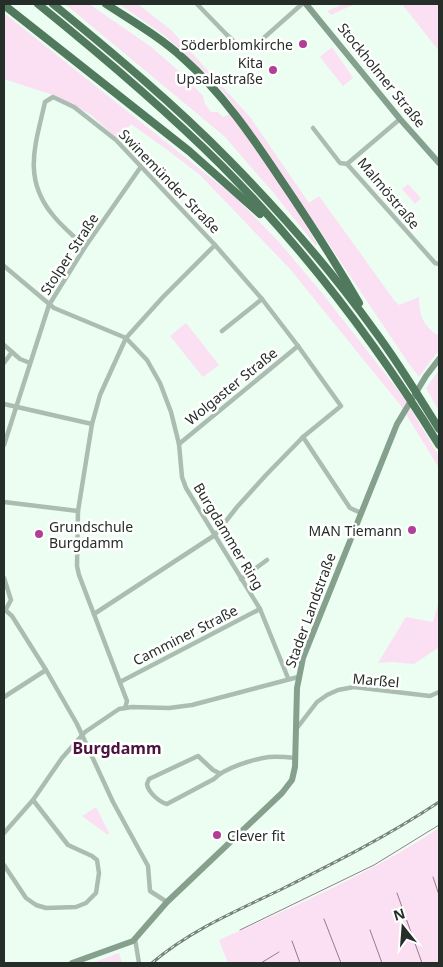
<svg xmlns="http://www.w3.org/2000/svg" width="443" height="967" font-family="'Noto Sans',sans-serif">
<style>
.green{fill:#fae0f2}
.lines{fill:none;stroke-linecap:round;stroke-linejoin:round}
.stream{stroke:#967b8d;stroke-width:1}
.street{stroke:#abbdb0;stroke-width:4.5}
.secondary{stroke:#85a08c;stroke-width:6}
.highway{stroke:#51795d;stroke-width:8}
.rail-casing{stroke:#76837a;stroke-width:3}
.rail{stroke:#fff;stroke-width:1;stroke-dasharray:4;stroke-linecap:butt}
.poi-dot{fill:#b23e97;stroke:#fff;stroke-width:2}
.labels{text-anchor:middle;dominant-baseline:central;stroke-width:5;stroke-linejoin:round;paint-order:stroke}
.poi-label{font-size:14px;fill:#252e28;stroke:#fff;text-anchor:end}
.street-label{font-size:14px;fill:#252e28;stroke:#fff}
.quarter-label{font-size:16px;font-weight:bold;fill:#4b133e;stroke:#fff}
</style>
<rect width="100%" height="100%" fill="#ecfef1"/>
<g class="green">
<path d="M65,4h24l61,42 29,25 24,25 2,8 6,8h7l5,5 7,-3 57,80 30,50 -1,2 -44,-55 -48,-55z"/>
<path d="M119,4h19l34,27 78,86 59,86 10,-7 75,104 5,5 20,-8c0,18 4,29 20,39v14l-20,27 -10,-13 -145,-217 -39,-53 -19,-21 -41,-37z"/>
<path d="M343,4h12l-24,11 -4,-4z"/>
<path d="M402,4h37v47z"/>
<path d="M4,13l231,184 44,45 43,51 82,105 35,58v12l-38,-62 -111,-137 -90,-94 -34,-26 -35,-25 -13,15 -27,-24 -35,-19 -52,-17z"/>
<path d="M332,47l21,31 -10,8 -23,-29z"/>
<path d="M408,184l13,14 -6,6 -13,-15z"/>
<path d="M186,323l33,42 -16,12 -33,-41z"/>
<path d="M439,370v41l-13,-23z"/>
<path d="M439,600v47l-25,17 -22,-2 -14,1 28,-46 27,5z"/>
<path d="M96,807l13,26 -1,2 -26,-19z"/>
<path d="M439,828v135h-211l-9,-23c76,-34 151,-66 220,-112z"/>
<path d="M119,953l3,10h-30z"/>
</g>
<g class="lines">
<g class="stream">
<path d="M433,877l6,18"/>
<path d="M397,893l25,70"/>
<path d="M324,919l17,44"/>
<path d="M240,930l134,-65 65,-40"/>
<path d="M370,930l12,33"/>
<path d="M292,941l8,22"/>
<path d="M261,963l18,-11"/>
</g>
<g class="street">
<path d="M197,4l30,31 15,14 8,1 52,-46"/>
<path d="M400,119l-53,45 88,99 4,1"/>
<path d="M313,128l27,35 7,1"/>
<path d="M85,247c-11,-11 -24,-21 -33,-33 -30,-37 -16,-71 -7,-112l8,-5 21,10 42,33 99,105 47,54 36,47 43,60 -38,31 -37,38 -29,32 -22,28 -121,79"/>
<path d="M4,266l50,42 72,30 21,22 13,23 11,29 8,32 3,33 4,11 74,121 28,69"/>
<path d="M222,331l40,-32"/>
<path d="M4,345l16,14 10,4"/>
<path d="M4,363l8,-11"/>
<path d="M4,404l88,20"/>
<path d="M303,437l47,71 11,5"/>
<path d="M179,444l119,-98"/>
<path d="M4,445l45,-140 36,-58 55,-79"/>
<path d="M4,502l74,9"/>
<path d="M4,578l7,22 -5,9"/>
<path d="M241,579l26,-19"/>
<path d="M4,609l8,7 34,54 31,54 36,78 35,64 2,25 17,11"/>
<path d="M120,682l140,-73"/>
<path d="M4,697l42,-27"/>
<path d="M125,708l2,-7 -48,-126 -2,-9 1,-55 14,-87 8,-29 26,-57 37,-41 52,-52"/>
<path d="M297,728l20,-26 10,-7 11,-5 16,-3 76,9 9,-4"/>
<path d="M219,773l-6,-3 -15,-14 -49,23 -2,5c1,8 12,18 20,20l47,-25c10,-11 40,-20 55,-22 8,-1 18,0 27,1"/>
<path d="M4,833l29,-33 29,-42 23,-26 34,-23 13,-2 37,1 23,-3 106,-28"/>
<path d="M4,865l22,33 10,7 10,3 30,-1 10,-4 10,-10 3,-20 -2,-13 -5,-4 -24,-11 -35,-45"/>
<path d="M135,939l4,24"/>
</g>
<g class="secondary">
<path d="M306,4l94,115 39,44"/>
<path d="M72,963l61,-22 34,-39 115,-109 10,-13 3,-13 2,-79 6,-30 94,-234 29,-48 13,-17"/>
</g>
<g class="highway">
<path d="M38,4c63,51 126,104 184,162 82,83 156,180 217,279"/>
<path d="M53,4c61,50 121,100 176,156 52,53 102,110 145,170 24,32 44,65 65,99"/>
<path d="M106,4c26,17 54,33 78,55 38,34 67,76 95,118 28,41 55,83 80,126"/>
<path d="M4,5l185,146 71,63"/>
</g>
<defs>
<path id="rail" d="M152,963c37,-32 84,-52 128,-73 54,-27 108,-54 159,-88"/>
</defs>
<use href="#rail" class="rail-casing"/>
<use href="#rail" class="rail"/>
</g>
<g class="poi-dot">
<circle cx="303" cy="44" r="5"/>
<circle cx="273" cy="70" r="5"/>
<circle cx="412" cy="530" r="5"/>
<circle cx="39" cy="534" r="5"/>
<circle cx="217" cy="835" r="5"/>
</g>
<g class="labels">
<g class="poi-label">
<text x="293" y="44">Söderblomkirche</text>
<text x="263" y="62">Kita<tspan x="263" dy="16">Upsalastraße</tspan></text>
<text x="49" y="526" text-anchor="start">Grundschule<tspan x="49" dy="16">Burgdamm</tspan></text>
<text x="402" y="530">MAN Tiemann</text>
<text x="227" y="835" text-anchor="start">Clever fit</text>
</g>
<g class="street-label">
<text transform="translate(382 75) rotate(51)">Stockholmer Straße</text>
<text transform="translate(170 181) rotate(46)">Swinemünder Straße</text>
<text transform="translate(389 193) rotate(50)">Malmöstraße</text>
<text transform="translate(69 254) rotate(-57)">Stolper Straße</text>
<text transform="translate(231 386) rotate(-39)">Wolgaster Straße</text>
<text transform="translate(229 536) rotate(59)">Burgdammer Ring</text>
<text transform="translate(310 610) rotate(-70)">Stader Landstraße</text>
<text transform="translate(185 635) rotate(-27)">Camminer Straße</text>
<text transform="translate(376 680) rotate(5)">Marßel</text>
</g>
<g class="quarter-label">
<text x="117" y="748">Burgdamm</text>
</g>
</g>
<rect width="443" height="967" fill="none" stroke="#252e28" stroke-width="10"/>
<g transform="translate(403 927) rotate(343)" stroke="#ffffff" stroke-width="4" paint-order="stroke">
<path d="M0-4L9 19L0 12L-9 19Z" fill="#252e28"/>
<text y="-8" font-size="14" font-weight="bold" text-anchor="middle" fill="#252e28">N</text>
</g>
</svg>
